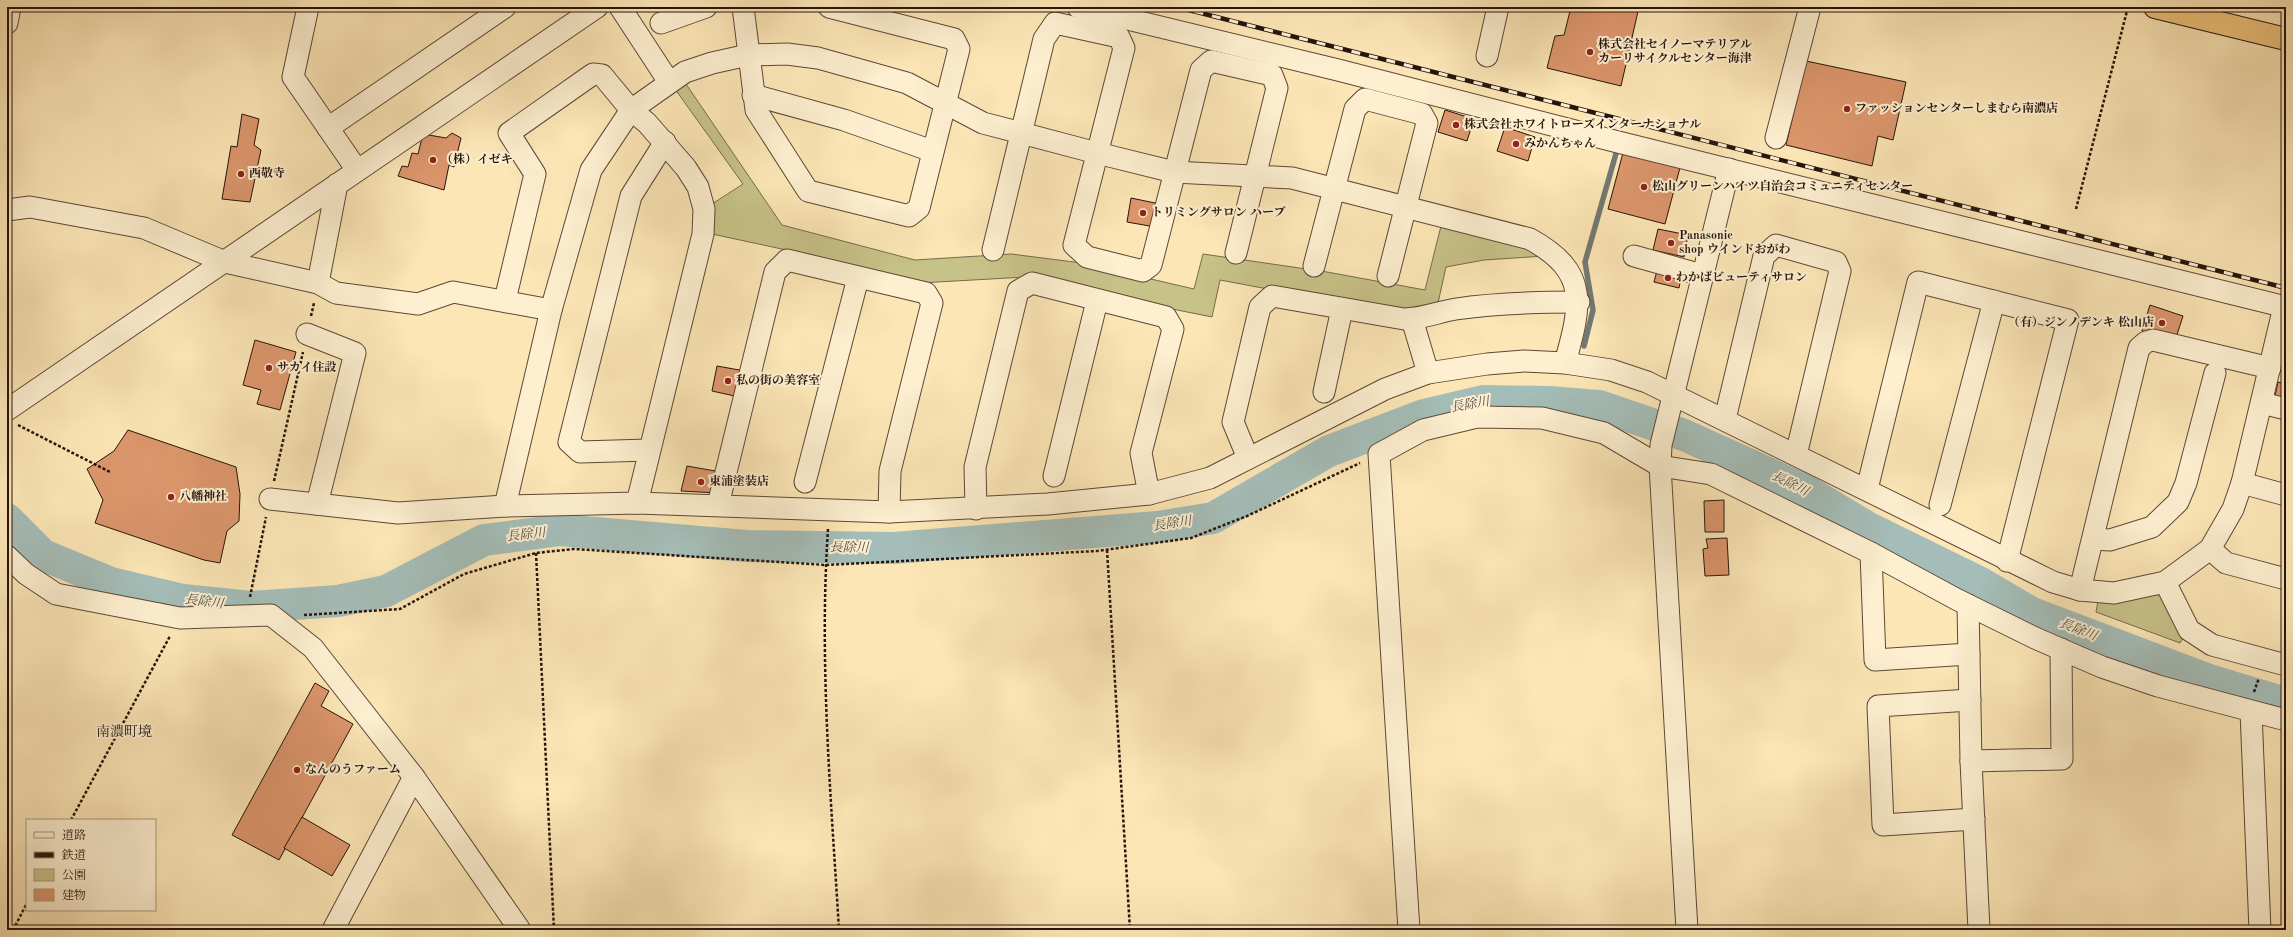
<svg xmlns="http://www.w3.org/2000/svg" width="2293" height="937" font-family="'Old Standard TT','Noto Serif JP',serif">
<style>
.green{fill:#c7c288;stroke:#766b4a}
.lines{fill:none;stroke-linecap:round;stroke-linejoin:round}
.stream{stroke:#727973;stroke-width:5.5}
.river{stroke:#a4bdb8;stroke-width:32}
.building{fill:#dc966c;stroke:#26140c}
.street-casing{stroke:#5c4836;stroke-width:23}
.highway-casing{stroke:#26140c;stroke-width:24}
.path{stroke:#26140c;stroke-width:2.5;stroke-dasharray:3 2;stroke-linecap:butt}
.street{stroke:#fdefd0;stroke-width:21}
.highway{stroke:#eec37b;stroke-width:22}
.rail-casing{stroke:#26140c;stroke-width:4.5}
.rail{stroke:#fdefd0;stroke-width:3;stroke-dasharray:9;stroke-linecap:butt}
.poi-dot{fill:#8f2418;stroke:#fdefd0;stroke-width:1.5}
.labels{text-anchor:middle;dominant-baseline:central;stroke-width:4;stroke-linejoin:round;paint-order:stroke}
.poi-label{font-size:12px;font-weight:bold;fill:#26140c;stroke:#fdefd0;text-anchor:start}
.water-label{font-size:13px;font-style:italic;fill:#524f48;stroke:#fdefd0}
.quarter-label{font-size:14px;fill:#26140c;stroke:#fdefd0}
</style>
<rect width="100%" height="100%" fill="#fce6b6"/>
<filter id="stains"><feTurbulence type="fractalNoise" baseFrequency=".005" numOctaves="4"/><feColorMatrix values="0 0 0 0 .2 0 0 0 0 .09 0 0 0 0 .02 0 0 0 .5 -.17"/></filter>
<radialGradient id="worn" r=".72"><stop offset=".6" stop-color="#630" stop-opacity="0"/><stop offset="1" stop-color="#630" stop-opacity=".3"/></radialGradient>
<g class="green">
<path d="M686,84l96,141 133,35 96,-6 71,9 112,26 9,-35 124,18 98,18 16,-64 85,20 19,10 -61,4 -38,7 -8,36 -32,7 -58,-6 -128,-24 -8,37 -154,-31 -32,-9 -106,6 -129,-32 -79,-17v-30l31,-20 -68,-95z"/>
<path d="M2162,589l23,45 -5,9 -84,-31 2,-11z"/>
</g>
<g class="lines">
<g class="stream">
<path d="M1584,346l9,-36 -8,-48 32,-112"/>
<path d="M1570,404l3,-11"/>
</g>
<path class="river" d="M7,519l36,36 68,28 72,17 68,7 87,-6 48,-10 98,-51 76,-10 186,16 148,2 264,-21 55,-9 116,-67 95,-36 59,-14 66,1 50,4 85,29 121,55 62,37 112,55 53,31 177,67 77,23"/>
</g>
<g class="building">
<path d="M1571,7h68l-18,79 -74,-18 8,-32 9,-1z"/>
<path d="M2252,7h23l-1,5z"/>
<path d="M1806,61l100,21 -13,58 -15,-4 -6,30 -86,-21z"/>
<path d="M1445,110l29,9 -7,22 -29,-9z"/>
<path d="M242,114l17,5 -5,26 7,5 -11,52 -28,-3 9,-53 6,1z"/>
<path d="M1505,127l30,10 -7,24 -31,-10z"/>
<path d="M452,133l9,5 -7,29 -5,-2 -5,25 -46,-14 4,-10 6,1 4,-14 6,1 5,-20 23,4z"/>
<path d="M1624,149l57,15 -16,60 -57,-15z"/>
<path d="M1131,198l29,6 -5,23 -28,-5z"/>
<path d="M1658,229l30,6 -4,22 -31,-7z"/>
<path d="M1658,267l24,6 -3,15 -25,-6z"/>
<path d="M2150,305l33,11 -8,25 -33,-10z"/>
<path d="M255,340l41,12 -16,58 -23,-6 4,-14 -18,-5z"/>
<path d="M717,366l28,5 -6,26 -27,-6z"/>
<path d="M2278,382l8,2v18l-12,-2z"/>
<path d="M128,430l108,37 4,27 -1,27 -12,10 -7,32 -16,-3 -109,-37 8,-23 -16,-31 27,-18z"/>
<path d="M687,466l34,6 -3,21 -37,-2z"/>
<path d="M1724,500v32h-19l-1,-31z"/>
<path d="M1727,538l2,37 -24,1 -2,-27 5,-1 -2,-9z"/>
<path d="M315,683l14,8 -8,15 32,18 -74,136 -47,-25z"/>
<path d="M302,817l48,28 -18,31 -48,-28z"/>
</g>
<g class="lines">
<defs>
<g id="street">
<path d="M308,7l-15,70 64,93"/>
<path d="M620,7l49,75"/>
<path d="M743,7l13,103 52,81 101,25 10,-8 40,-159 -5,-10 -125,-32"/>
<path d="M1078,7l260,63 280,72 668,165"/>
<path d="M7,23l3,-16"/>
<path d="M661,23l45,-16"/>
<path d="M1487,56l11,-49"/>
<path d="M753,95l91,25 88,31"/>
<path d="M328,128l177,-121"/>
<path d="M1776,138l34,-131"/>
<path d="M7,210l23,-3 114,21 81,34 93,21 18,10 82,11 35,-12 98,18"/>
<path d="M993,250l51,-211 11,-16 64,14 5,11 -50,197 13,12 56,14 8,-6 50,-195 10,-9 61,14 5,13 -41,165"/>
<path d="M1634,256l68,19"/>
<path d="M1314,266l41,-157 10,-10 57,15 5,9 -39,153"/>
<path d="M318,283l19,-99"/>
<path d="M505,300l30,-126 -26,-41 84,-59 9,1 29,35 16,13 39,45 12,19 6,22 -1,25 -66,269"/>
<path d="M1412,319l16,54"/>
<path d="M307,334l48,19 -38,151"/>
<path d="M1324,392l18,-83"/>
<path d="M2262,403l24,6"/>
<path d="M7,410l590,-403"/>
<path d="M1725,419l39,-163 12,-11 60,17 4,9 -44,184"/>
<path d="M649,450l-69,2 -11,-10 62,-246 34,-54"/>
<path d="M1248,458l-15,-36 27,-115 12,-11 132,23c18,0 34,-7 52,-10 40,-6 81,-7 123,-7"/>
<path d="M1054,476l43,-175"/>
<path d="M805,482l53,-204"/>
<path d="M2242,483l44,12"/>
<path d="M1867,489l51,-207 150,38 -61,241"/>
<path d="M270,499l128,14 107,-7 132,-3 252,9 159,-8 101,-10 61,-16 175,-89 43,-16 59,-9 37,-3 41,2 46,7 36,12 406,200 27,8 34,3 51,-11 45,-33 23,-40 9,-26 42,-176"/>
<path d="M718,505l57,-233 12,-12 139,33 6,10 -42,168 -1,41"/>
<path d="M1940,505l54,-204"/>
<path d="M505,506l46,-196 40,-140 40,-60 54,-38 27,-9 36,-8 39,-1 31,4 89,25 76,40 114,30 77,19 118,6 238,61c60,33 51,66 35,124"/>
<path d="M976,509l-1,-42 43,-176 14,-8 134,34 7,12 -32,124 8,41"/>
<path d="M2094,539l16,1 42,-13 26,-25 8,-19 29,-110"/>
<path d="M2210,549l16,14 60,16"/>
<path d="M1871,553l4,107 94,-6"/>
<path d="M7,556l19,18 30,20 124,24 91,-3 42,33 101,129 106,153"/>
<path d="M2165,582l24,48 23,15 74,20"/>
<path d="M2080,590l59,-242 7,-6 7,-2 117,28"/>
<path d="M1968,605l3,156 8,169"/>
<path d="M1970,700l-92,6 5,119 91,-6"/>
<path d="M2251,712l9,218"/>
<path d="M1971,761l91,-2 -1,-110"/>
<path d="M333,930l81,-153"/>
<path d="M1409,930l-30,-476 44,-24 54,-13 65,1 62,15 56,33 51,8 160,79 85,46 79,39 67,29 56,19 128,34"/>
<path d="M1687,930l-27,-464 1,-21 68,-276"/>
</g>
<path id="highway" d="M2155,7l131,32"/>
</defs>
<use href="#street" class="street-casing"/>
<use href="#highway" class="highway-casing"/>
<g class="path">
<path d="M2076,209l52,-202"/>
<path d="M311,316l3,-13"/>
<path d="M18,425l92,47"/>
<path d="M274,481l29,-129"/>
<path d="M828,529c-9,134 3,268 11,401"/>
<path d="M1107,550l23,380"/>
<path d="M536,553l18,377"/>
<path d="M250,597l16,-80"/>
<path d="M304,615l96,-6 64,-35 72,-21 38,-4 252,16 271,-14 94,-13 56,-22 113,-53"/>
<path d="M2254,692l5,-14"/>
<path d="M71,820l99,-184"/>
<path d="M13,930l14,-27"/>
</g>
<use href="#street" class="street"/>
<use href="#highway" class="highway"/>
<defs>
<path id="rail" d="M1177,7l1109,281"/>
</defs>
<use href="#rail" class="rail-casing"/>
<use href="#rail" class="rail"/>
</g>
<g class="poi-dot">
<circle cx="1590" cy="52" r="4"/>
<circle cx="1847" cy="109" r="4"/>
<circle cx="1456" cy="125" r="4"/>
<circle cx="1516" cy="144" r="4"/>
<circle cx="433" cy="160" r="4"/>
<circle cx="241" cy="174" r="4"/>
<circle cx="1644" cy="187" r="4"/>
<circle cx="1143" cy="213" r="4"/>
<circle cx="1671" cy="243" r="4"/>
<circle cx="1668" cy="278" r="4"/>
<circle cx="2162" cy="323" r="4"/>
<circle cx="269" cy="368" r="4"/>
<circle cx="728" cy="381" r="4"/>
<circle cx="701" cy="482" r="4"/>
<circle cx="171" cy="497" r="4"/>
<circle cx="297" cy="770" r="4"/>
</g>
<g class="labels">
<g class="poi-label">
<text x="1598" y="45">株式会社セイノーマテリアル<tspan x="1598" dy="14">カーリサイクルセンター海津</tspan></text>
<text x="1855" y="109">ファッションセンターしまむら南濃店</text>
<text x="1464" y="125">株式会社ホワイトローズインターナショナル</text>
<text x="1524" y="144">みかんちゃん</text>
<text x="441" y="160">（株）イゼキ</text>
<text x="249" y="174">西敬寺</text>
<text x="1652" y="187">松山グリーンハイツ自治会コミュニティセンター</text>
<text x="1151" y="213">トリミングサロン ハーブ</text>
<text x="1679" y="236">Panasonic<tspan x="1679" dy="14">shop ウインドおがわ</tspan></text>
<text x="1676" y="278">わかばビューティサロン</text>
<text x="2154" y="323" text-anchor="end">（有）ジンノデンキ 松山店</text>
<text x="277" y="368">サカイ住設</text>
<text x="736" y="381">私の街の美容室</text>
<text x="709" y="482">東浦塗装店</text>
<text x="179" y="497">八幡神社</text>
<text x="305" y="770">なんのうファーム</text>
</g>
<g class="water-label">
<text transform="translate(1470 405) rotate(-10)">長除川</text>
<text transform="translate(1790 484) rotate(26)">長除川</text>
<text transform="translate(1172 524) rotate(-8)">長除川</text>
<text transform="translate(526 535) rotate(-7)">長除川</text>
<text transform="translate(849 548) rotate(1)">長除川</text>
<text transform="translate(204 602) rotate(7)">長除川</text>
<text transform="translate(2078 630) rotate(21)">長除川</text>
</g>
<g class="quarter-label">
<text x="124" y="732">南濃町境</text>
</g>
</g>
<rect width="2293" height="937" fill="none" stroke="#fce6b6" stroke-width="24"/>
<rect x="8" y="8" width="2277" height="921" fill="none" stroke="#26140c" stroke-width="2"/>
<rect x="12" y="12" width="2269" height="913" fill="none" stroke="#26140c"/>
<rect x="26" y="819" width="130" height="92" fill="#fdefd0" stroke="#a79782"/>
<rect x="34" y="832" width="20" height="6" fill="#fdefd0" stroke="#a79782"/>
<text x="62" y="839" font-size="12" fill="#26140c">道路</text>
<rect x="34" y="852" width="20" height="6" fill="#26140c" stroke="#a79782"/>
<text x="62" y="859" font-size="12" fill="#26140c">鉄道</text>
<rect x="34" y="869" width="20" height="12" fill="#c7c288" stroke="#a79782"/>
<text x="62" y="879" font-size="12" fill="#26140c">公園</text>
<rect x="34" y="889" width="20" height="12" fill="#dc966c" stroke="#a79782"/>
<text x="62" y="899" font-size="12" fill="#26140c">建物</text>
<rect width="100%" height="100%" filter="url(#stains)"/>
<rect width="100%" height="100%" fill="url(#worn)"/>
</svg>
